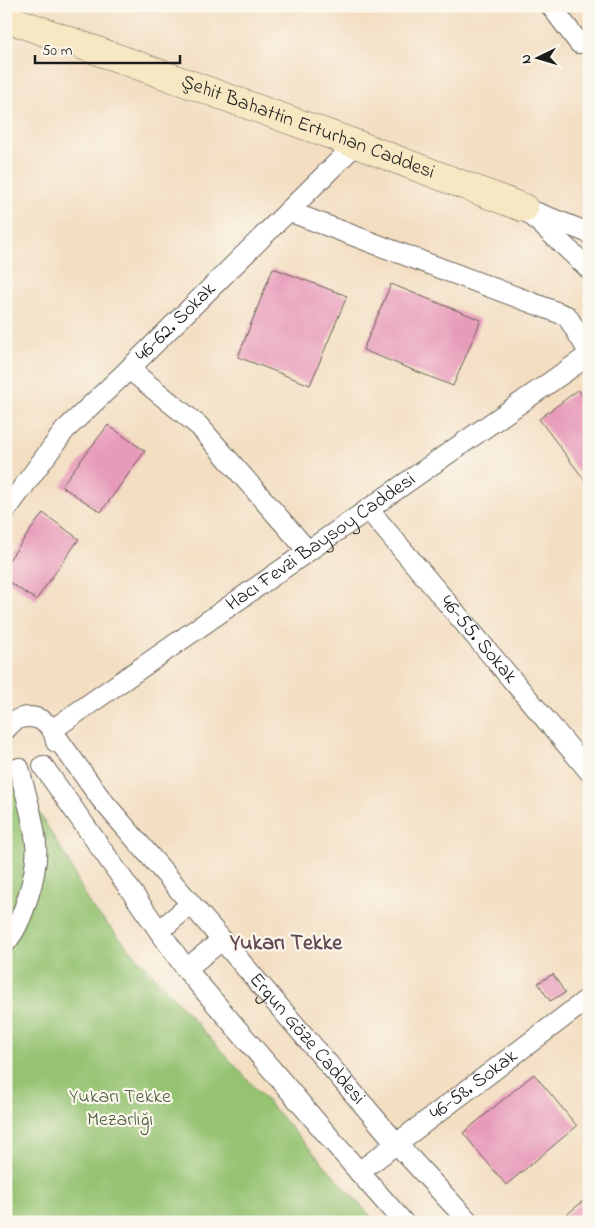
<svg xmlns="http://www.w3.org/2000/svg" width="595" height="1228" font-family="'Indie Flower',sans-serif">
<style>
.green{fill:#95c372;stroke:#587047}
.building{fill:#e79ab9}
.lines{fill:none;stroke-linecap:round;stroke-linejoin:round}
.street-casing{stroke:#676056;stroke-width:22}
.secondary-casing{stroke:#676056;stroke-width:29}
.street{stroke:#fff;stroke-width:20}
.secondary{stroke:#f7e8c3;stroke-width:28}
.labels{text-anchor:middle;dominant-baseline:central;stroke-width:4.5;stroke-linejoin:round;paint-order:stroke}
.street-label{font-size:20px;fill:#1c1c1c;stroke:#fbf7ec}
.park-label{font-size:20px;fill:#4c5f3e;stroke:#fbf7ec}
.quarter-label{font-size:22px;font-weight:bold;fill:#634853;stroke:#fbf7ec}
</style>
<rect width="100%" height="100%" fill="#fbf7ec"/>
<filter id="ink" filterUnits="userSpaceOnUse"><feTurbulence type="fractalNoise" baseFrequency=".02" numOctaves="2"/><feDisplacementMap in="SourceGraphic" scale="10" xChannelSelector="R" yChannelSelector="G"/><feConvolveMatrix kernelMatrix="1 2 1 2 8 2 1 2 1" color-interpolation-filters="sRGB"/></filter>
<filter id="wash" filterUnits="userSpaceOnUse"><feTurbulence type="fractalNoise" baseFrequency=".0096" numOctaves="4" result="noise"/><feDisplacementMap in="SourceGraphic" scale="20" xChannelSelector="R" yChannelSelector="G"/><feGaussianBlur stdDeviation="1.12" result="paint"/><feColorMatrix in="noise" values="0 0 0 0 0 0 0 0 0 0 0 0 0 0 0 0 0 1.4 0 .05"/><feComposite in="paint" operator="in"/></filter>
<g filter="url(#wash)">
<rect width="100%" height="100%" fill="#f3dec2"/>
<path class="green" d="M6,758l61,101 23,46 286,317h-370z"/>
<g id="blocks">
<g class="building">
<path d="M273,268l74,28 -37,89 -72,-28z"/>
<path d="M391,284l90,36 -28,66 -90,-36z"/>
<path d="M578,390l11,14v82l-50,-67z"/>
<path d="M108,425l37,26 -44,61 -40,-26z"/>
<path d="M43,513l36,26 -43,61 -30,-20v-16z"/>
<path d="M553,974l12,19 -15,8 -12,-18z"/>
<path d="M534,1074l43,52 -71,59 -43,-52z"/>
<path d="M589,1196v26h-31z"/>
</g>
</g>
</g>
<g filter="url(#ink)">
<use href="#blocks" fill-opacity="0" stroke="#676056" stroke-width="1"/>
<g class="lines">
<defs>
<g id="street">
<path d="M551,6l28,37 10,-2"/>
<path d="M524,208l65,61"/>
<path d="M288,211l279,105 22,36"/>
<path d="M535,212l54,21"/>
<path d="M129,369l70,57 109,125"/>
<path id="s1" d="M368,509l221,262"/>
<path id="s2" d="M6,510l59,-80 64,-61 227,-225"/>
<path d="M6,729c15,-21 47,-13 50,13"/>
<path id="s3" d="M52,730l537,-375"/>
<path id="s4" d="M55,735l46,64 296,345 72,78"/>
<path d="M43,766l143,203 173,203 44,50"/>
<path d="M159,931l32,-27"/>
<path d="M6,942c17,-18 33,-74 30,-98 -2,-26 -11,-51 -17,-76"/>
<path d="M186,969l36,-29"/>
<path id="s5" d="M359,1172l230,-174"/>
</g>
<g id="secondary">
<path id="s6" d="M6,18l350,126 168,64"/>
</g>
</defs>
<use href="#street" class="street-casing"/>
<use href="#secondary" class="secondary-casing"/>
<use href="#street" class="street"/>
<use href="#secondary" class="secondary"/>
</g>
</g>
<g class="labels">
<g class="street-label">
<text stroke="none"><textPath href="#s6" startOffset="321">Şehit Bahattin Erturhan Caddesi</textPath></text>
<text stroke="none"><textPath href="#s2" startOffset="254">46-62. Sokak</textPath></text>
<text stroke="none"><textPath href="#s3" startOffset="328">Hacı Fevzi Baysoy Caddesi</textPath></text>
<text stroke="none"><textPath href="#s1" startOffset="171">46-55. Sokak</textPath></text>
<text stroke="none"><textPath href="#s4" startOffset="395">Ergun Göze Caddesi</textPath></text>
<text stroke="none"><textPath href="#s5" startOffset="144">46-58. Sokak</textPath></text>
</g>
<g class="park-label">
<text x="120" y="1097">Yukarı Tekke<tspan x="120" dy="23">Mezarlığı</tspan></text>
</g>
<g class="quarter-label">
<text x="286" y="944">Yukarı Tekke</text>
</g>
</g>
<rect width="595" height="1228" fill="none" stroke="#fbf7ec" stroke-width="25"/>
<g transform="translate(538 58) rotate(265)" stroke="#fbf7ec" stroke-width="4" paint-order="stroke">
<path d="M0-4L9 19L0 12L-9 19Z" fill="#1c1c1c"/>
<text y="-8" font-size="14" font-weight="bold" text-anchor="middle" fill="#1c1c1c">N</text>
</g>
<path d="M35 55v8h145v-8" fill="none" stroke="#1c1c1c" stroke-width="2.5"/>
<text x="42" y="55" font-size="15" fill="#1c1c1c" stroke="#fbf7ec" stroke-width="4" paint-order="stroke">50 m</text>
</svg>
